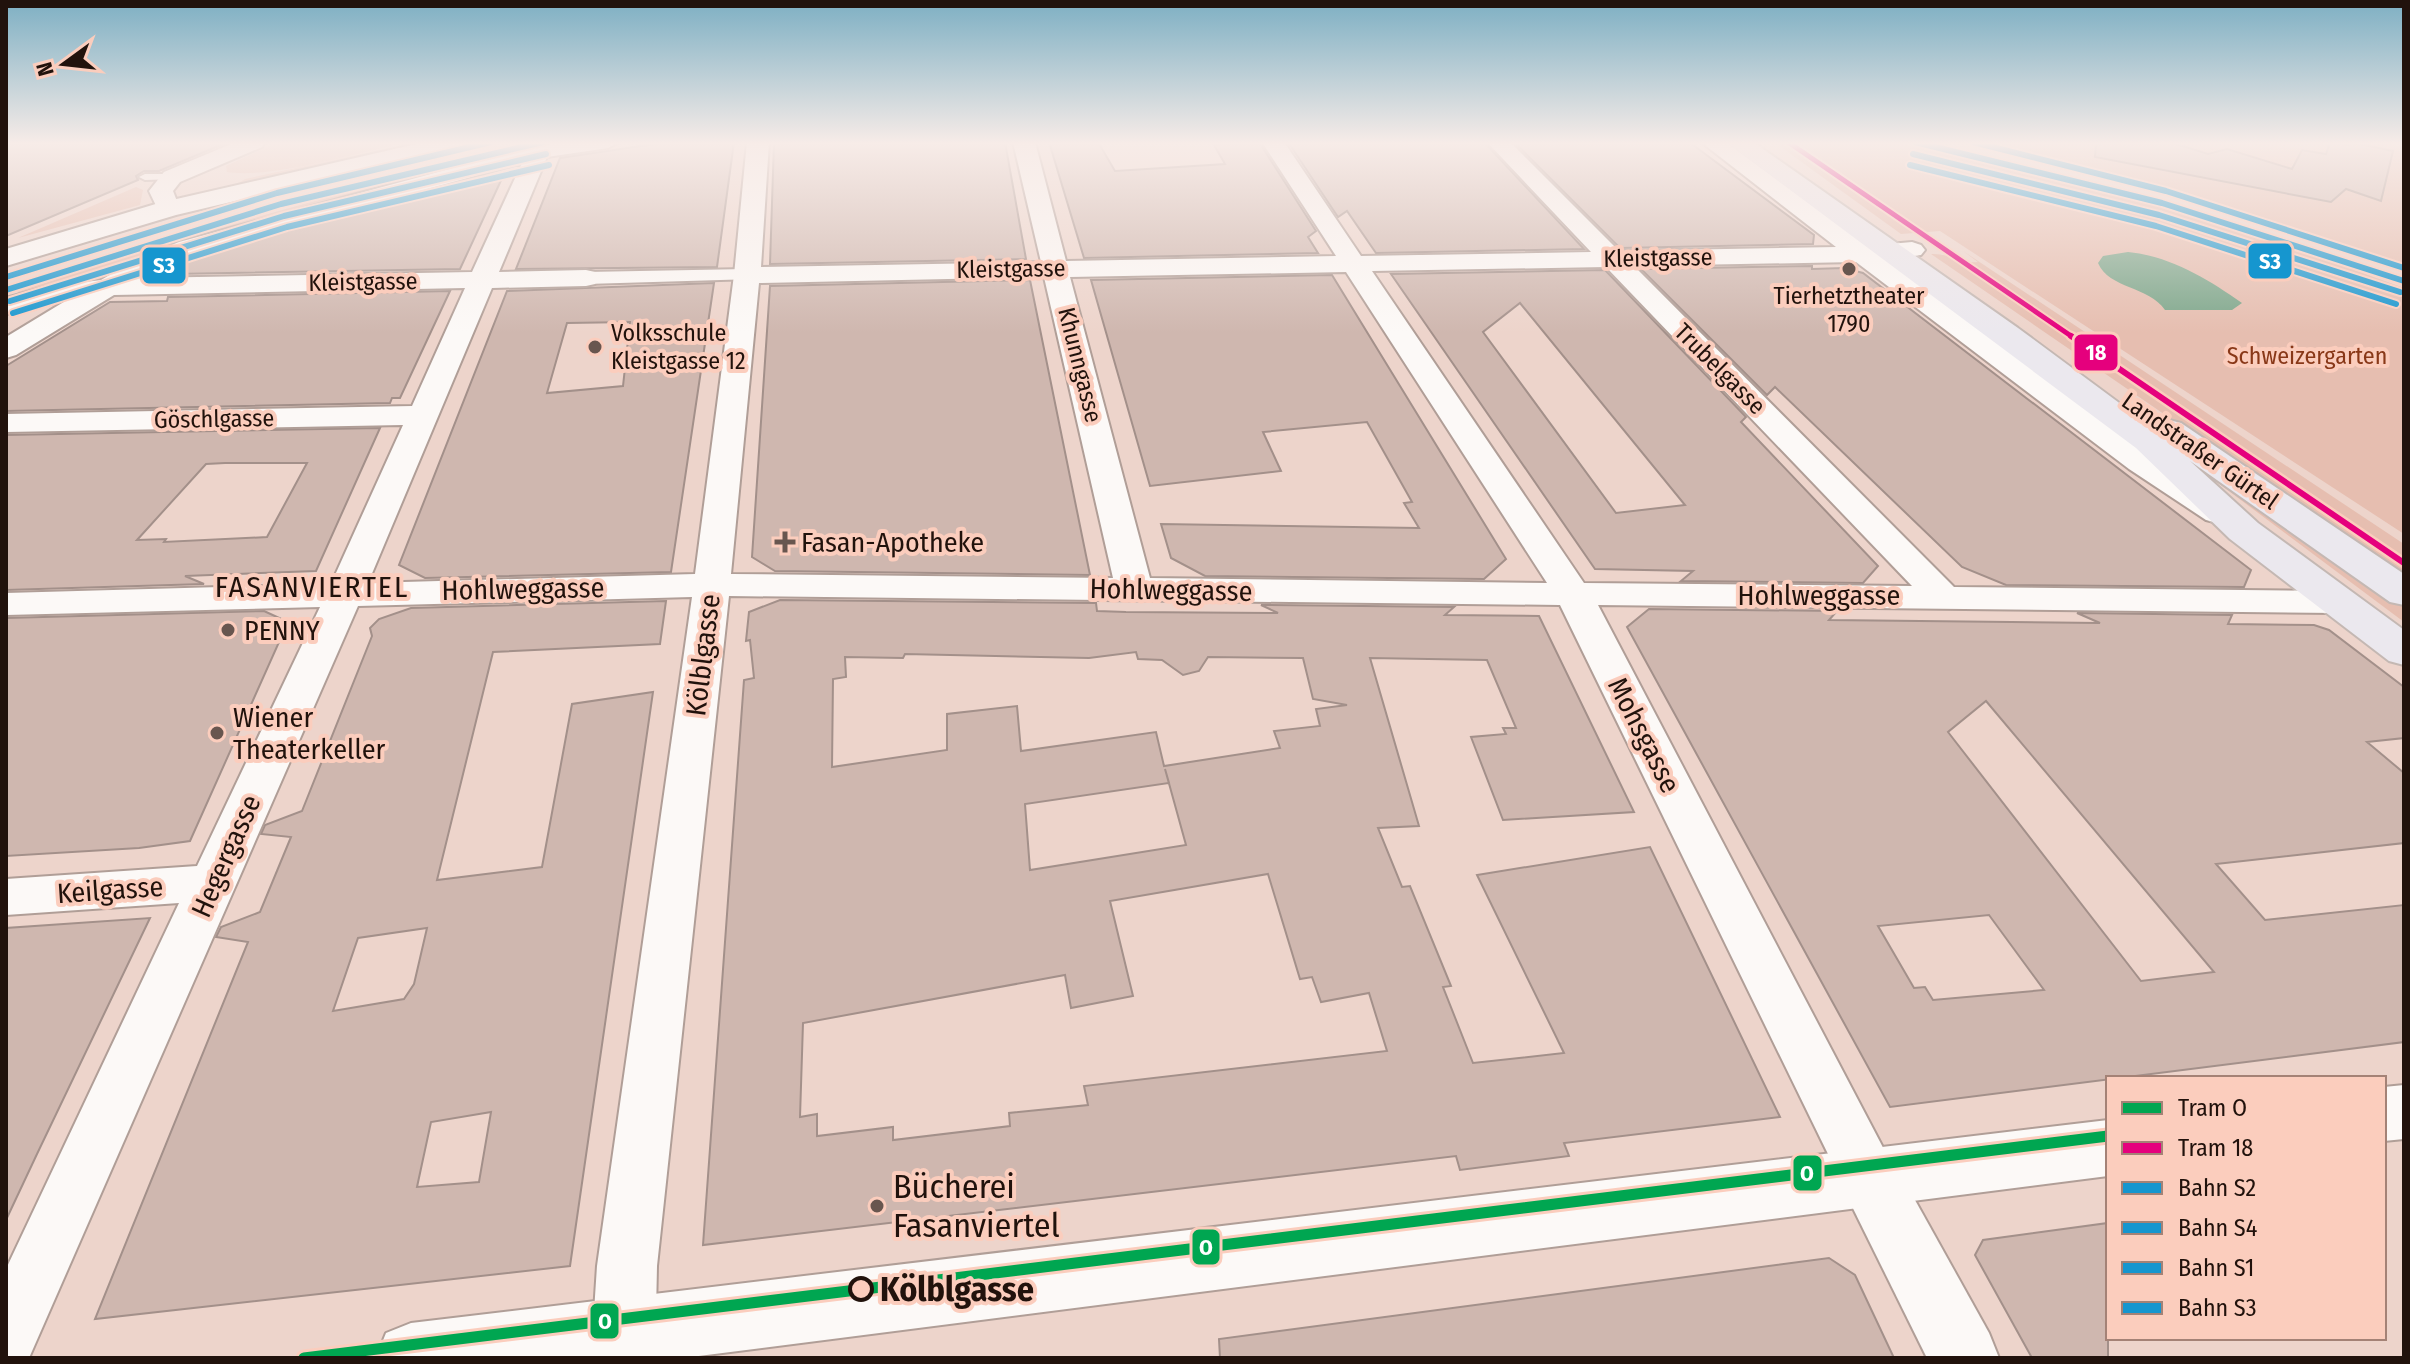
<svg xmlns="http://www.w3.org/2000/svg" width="2410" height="1364" font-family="'Fira Sans Condensed',sans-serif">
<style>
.green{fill:#e6beb0}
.water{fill:#7ea78c}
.building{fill:#cfb7af;stroke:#a3908a;stroke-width:2;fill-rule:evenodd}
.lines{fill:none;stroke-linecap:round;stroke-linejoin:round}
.service-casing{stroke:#b09e97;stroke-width:4}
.pedestrian-casing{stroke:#b09e97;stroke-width:4}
.minor-casing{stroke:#b09e97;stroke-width:4}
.tertiary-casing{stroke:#b09e97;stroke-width:4}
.secondary-casing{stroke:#b09e97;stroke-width:4}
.primary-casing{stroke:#c4b8b3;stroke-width:4}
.service{fill:#fcf9f7;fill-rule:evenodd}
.pedestrian{fill:#fcf9f7;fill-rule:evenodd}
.minor{fill:#fcf9f7;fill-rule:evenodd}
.tertiary{fill:#fcf9f7;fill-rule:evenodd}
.secondary{fill:#fcf9f7;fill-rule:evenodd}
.primary{fill:#ebe8ee;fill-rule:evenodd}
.rail-1-casing{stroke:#fbcdbd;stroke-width:10}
.rail-2-casing{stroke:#fbcdbd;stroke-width:10}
.rail-3-casing{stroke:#fbcdbd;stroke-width:10}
.rail-4-casing{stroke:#fbcdbd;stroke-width:10}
.rail-1{stroke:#1696cf;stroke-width:6}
.rail-2{stroke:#1696cf;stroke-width:6}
.rail-3{stroke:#1696cf;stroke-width:6}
.rail-4{stroke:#1696cf;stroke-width:6}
.tram-1-casing{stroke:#fbcdbd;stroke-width:17}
.tram-2-far1-casing{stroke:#fbcdbd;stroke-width:9}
.tram-2-casing{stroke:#fbcdbd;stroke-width:11}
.tram-1{stroke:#00a651;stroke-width:11}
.tram-2-far1{stroke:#e5007d;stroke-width:5}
.tram-2{stroke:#e5007d;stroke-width:6}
.poi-dot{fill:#68564f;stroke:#fbcdbd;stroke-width:3}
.stop-dot{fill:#fbcdbd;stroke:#21120c;stroke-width:4}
.labels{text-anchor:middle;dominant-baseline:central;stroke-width:8;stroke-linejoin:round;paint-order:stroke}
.far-street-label{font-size:24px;fill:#21120c;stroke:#fbcdbd}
.far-poi-label{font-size:24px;fill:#21120c;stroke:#fbcdbd}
.far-park-label{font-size:24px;fill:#893818;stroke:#fbcdbd}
.poi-label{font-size:28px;fill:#21120c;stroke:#fbcdbd;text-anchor:start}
.street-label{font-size:28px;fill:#21120c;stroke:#fbcdbd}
.neighbourhood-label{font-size:30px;letter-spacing:2px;fill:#21120c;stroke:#fbcdbd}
.near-poi-label{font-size:34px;fill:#21120c;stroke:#fbcdbd;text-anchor:start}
.near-stop-label{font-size:34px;font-weight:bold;fill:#21120c;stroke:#fbcdbd;text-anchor:start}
.line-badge{stroke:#fbcdbd;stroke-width:3}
.badge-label{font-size:22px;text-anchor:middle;font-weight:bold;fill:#fff}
</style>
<rect width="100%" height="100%" fill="#edd4cb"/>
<g class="green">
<path d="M278,142h130c-47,10 -136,37 -181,30l-1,-6z"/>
<path d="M417,142h13l-191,44 -2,-2 8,-5z"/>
<path d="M1774,142h118l104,22 176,45 136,44 96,35v246l-464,-303 -39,3z"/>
<path d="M1959,142h418l27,5v120c-145,-52 -295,-90 -445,-125z"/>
<path d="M551,144l-371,97 1,2 -80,39 -47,4 -32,9 -5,-3c176,-59 353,-110 534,-148z"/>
<path d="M136,187l7,3 -3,15 -122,33z"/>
<path d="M1963,251l441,293v35l-473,-325c18,-1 28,10 47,8z"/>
<path d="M2202,464l202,143v15l-210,-157z"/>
</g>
<path class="water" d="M2128,252c42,4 80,27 114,51l-10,7h-67c-16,-24 -56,-21 -67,-47l5,-7z"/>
<g class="building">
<path d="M6,142h222l-69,29h-15l-8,5 2,4 -132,56z"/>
<path d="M668,142h66l-17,125 -201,2 44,-111z"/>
<path d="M774,142h231l21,117 -256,5z"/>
<path d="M1049,142h49l17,29 110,-7 -11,-19h3l-1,-3h43l57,89 -8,6 10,16 -234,5z"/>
<path d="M1288,142h196l100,107 -208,4 -29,-42 -9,6z"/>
<path d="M1514,142h175l125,93 -1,9 -193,4z"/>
<path d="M2096,142h74l38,12 19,-5 65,20 10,-19 24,4 4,-12 19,3 2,-3 42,9 -12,50 -35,-12 -15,13 -236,-45z"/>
<path d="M504,174l-44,95 -287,5 2,-9 20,-9 289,-80z"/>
<path d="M1812,266v3l32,-1 19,5 388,297 -7,17 -238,-2 -44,-18 -187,-180 -8,8 -126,-126z"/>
<path d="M1605,270l141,147 -5,5 137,144 -15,17 -182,-2 12,-10 -98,-2 -204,-295zM1520,303l165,202 -69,8 -133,-181z"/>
<path d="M1332,275l174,284 -22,20 -279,-3 -34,-18 -10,-34 258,4 -15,-25 8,-1 -45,-80 -104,10 18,39 -131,15 -59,-206z"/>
<path d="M1030,280l60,295 -315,-4 -23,-14 18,-271z"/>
<path d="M714,283l-43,289 -246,6 -26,-13 108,-274zM630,322l-7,64 -76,7 20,-70z"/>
<path d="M450,291l-50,107h-8l-2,5 -384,8v-45l104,-64 57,-1 1,-4z"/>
<path d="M380,428l-64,143 -131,5 19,8 -198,6v-155zM225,463h82l-40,74 -103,5 2,-3 -29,1 69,-76z"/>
<path d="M780,600l316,3 1,8 29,1 152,1 -17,-8 193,2 -9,8 94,1 95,196 -131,8 -32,-83 35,-3 -3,-6h13l-29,-68 -117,-2 49,168 -41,2 24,59 8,-1 41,100 -8,1 30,76 91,-10 -87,-178 173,-28 130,270 -216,26 5,13 -109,14 -4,-14 -753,89 41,-565 10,-2 -4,-38 -4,1 3,-29zM1136,652l2,7 24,1 21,15 16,-4 9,-14 95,1 10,41 34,6 -31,4 4,17 -46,5 6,17 -116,18 -8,-34 -135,19 -4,-45 -70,8v36l-115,17 1,-88 13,-2 -1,-20 58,1 2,-4 184,4zM1165,769l21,76 -156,25 -5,-66 144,-21zM1268,874l32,105 12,-2 9,25 48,-9 18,58 -303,35 4,19 -79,8 1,13 -117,14v-13l-76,9v-22l-17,3 3,-94 262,-48 6,33 62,-12 -23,-95z"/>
<path d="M666,601l-6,43 -167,8 -56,228 105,-13 30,-163 81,-12 -83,574 -475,53 153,-377 -32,-5 5,-10 39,-15 31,-75 -30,-3 4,-9 37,-14 70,-175 -2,-8 9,-9 32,-11zM427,928l-13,56 -10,15 -71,12 25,-73zM491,1112l-12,70 -62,5 14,-65z"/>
<path d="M1649,609l188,2 -8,9 271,3 -23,-10 155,2 -4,9 86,1 15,5 75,57v51l-37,4 37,31v70l-188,21 49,56 139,-15v137l-514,65 -263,-480zM1986,701l228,271 -73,9 -193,-249zM1989,915l55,75 -111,10 -8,-13 -11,1 -36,-62z"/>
<path d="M264,611l24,11 -98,219 -51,7 -133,8v-238z"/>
<path d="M150,918l-113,236 -31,66v-292z"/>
<path d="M2108,1223v135h-76l-57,-103 8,-15z"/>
<path d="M1829,1258l26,17 39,83h-674l-1,-19z"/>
</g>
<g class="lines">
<defs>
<path id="service" d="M172,174l4,1v4l-31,1 -6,-3 6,-3z"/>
<path id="pedestrian" d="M747,269l10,6 -3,4 -168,5 -10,-6 10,-6z"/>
<g id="minor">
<path d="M236,142h29l-3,5 -82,35 -7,9 7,18 -4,5h-16l-11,-23 15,-19z"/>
<path d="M563,142h56l-11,6 -61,9 -48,115 87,-2 9,2 4,6 -4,6 -9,2 -94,2 -124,295 327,-9 39,-299 13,-133h22l-8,125 280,-5 -28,-120h22l31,119 270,-5 -74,-114h22l77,114 230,-4 -104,-110h23l109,109 217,-4 -135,-105h25l141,104 45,-4 9,3 4,5 -4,5 -35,5 265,195 79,51 5,7 -5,7 -12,3 -12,-3 -77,-51 -273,-207 -222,4 320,321 382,4 13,3 6,8 -6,8 -13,3 -738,-8 291,554 8,19 -8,19 -20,8 -20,-8 -289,-592 -831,-9 -72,670 -2,92h-64l6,-92 95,-669 -334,9 -329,752h-23v-89l173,-366 -173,12v-36l191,-13 123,-259 -314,8v-22l325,-9 72,-159 -397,7v-18l406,-8 53,-118 -351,7 -98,60 -10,3v-21l61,-37 -61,14v-16l40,-11 55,-7 36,-21 42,-17 351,-95zM522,163l-50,109 -332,6 57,-26zM1606,267l306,319 -328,-3 -212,-312zM1346,272l201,311 -397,-5 -80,-301zM1044,277l69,301 -382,-4 28,-291z"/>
</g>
<g id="tertiary">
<path d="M425,142h42l-4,5 -287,68 -170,51v-17l153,-46z"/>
<path d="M1869,1149l22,8 98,176 10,25h-72l-89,-180 9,-21z"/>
</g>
<g id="secondary">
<path d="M2404,1085v54l-20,2v-54z"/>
<path d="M2108,1120v56l-1425,182h-307l10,-25 25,-10z"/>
</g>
<path id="primary" d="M1726,142h27l265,186 135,100 4,-5 12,-3 12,3 223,151v31l-14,-3 -200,-141 68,62 146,107v35l-15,-4 -159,-122 -94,-91z"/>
</defs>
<use href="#service" class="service-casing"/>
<use href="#pedestrian" class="pedestrian-casing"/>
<use href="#minor" class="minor-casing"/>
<use href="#tertiary" class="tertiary-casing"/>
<use href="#secondary" class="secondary-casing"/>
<use href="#primary" class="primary-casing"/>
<use href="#service" class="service"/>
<use href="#pedestrian" class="pedestrian"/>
<use href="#minor" class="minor"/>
<use href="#tertiary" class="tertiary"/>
<use href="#secondary" class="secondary"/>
<use href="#primary" class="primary"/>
<defs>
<g id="rail-1">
<path d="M1915,142l247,61 242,78"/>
<path d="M6,290l275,-86 262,-62"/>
</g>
<g id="rail-2">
<path d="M1913,154l246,61 241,77"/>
<path d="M10,301l274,-85 262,-62"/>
</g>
<g id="rail-3">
<path d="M1973,142l193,49 238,77"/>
<path d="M6,277l271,-84 214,-51"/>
</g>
<g id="rail-4">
<path d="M1910,165l246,61 240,78"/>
<path d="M13,313l274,-86 262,-62"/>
</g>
</defs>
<use href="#rail-1" class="rail-1-casing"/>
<use href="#rail-2" class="rail-2-casing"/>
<use href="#rail-3" class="rail-3-casing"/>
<use href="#rail-4" class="rail-4-casing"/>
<use href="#rail-1" class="rail-1"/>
<use href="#rail-2" class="rail-2"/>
<use href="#rail-3" class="rail-3"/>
<use href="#rail-4" class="rail-4"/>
<defs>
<path id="tram-1" d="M304,1358l1804,-222"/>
<path id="tram-2-far1" d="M1788,142l286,196"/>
<path id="tram-2" d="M2071,336l333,227"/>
</defs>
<use href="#tram-1" class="tram-1-casing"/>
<use href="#tram-2-far1" class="tram-2-far1-casing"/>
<use href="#tram-2" class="tram-2-casing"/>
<use href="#tram-1" class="tram-1"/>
<use href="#tram-2-far1" class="tram-2-far1"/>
<use href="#tram-2" class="tram-2"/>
</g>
<linearGradient id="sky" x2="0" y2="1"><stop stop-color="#7dafc3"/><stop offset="0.43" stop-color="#f7ece8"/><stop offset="1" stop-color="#f7ece8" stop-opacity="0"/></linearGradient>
<rect width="2410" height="333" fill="url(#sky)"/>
<g class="poi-dot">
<circle cx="1849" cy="269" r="8"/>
<circle cx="595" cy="347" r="8"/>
<path d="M781 530h8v8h8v8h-8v8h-8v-8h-8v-8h8z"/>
<circle cx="228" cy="630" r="8"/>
<circle cx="217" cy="733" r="8"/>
<circle cx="877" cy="1206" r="8"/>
</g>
<circle class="stop-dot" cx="861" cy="1289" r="11"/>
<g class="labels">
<g class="far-street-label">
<text transform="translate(1658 258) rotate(-1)">Kleistgasse</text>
<text transform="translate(1011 269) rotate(-1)">Kleistgasse</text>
<text transform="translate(363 282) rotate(-1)">Kleistgasse</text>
<text transform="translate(1080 365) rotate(76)">Khunngasse</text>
<text transform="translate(1720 369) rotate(45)">Trubelgasse</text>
<text transform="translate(214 419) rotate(-1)">Göschlgasse</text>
<text transform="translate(2200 451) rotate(35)">Landstraßer Gürtel</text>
</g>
<g class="far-poi-label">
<text x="1849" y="296">Tierhetztheater<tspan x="1849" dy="28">1790</tspan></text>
<text x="611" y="333" text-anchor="start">Volksschule<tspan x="611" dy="28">Kleistgasse 12</tspan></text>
</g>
<g class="far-park-label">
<text x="2307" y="356">Schweizergarten</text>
</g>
<g class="poi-label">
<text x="801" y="542">Fasan-Apotheke</text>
<text x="244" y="630">PENNY</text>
<text x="233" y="717">Wiener<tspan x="233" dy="32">Theaterkeller</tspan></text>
</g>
<g class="street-label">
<text transform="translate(523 589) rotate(-1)">Hohlweggasse</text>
<text transform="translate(1171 590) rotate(1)">Hohlweggasse</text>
<text x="1819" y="595">Hohlweggasse</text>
<text transform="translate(703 655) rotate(-83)">Kölblgasse</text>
<text transform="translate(1644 735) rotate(63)">Mohsgasse</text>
<text transform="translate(226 856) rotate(-66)">Hegergasse</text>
<text transform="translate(110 890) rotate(-4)">Keilgasse</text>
</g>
<g class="neighbourhood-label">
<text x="312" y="587">FASANVIERTEL</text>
</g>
<g class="near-poi-label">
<text x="893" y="1186">Bücherei<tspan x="893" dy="39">Fasanviertel</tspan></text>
</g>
<g class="near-stop-label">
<text x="880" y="1289">Kölblgasse</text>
</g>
</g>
<g class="line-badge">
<rect x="2247" y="242" width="46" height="38" rx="8" fill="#1696cf"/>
<rect x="141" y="246" width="46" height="39" rx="8" fill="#1696cf"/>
<rect x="2073" y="333" width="46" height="39" rx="8" fill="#e5007d"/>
<rect x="1792" y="1154" width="31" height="38" rx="8" fill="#00a651"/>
<rect x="1191" y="1228" width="30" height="38" rx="8" fill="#00a651"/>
<rect x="589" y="1302" width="31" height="38" rx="8" fill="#00a651"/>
</g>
<g class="badge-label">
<text x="2270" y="269">S3</text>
<text x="164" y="273">S3</text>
<text x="2096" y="360">18</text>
<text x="1807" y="1181">O</text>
<text x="1206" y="1255">O</text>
<text x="605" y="1329">O</text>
</g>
<rect width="2410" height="1364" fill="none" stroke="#21120c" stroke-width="16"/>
<rect x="2106" y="1076" width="280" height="264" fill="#fbcdbd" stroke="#a48276" stroke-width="2"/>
<rect x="2122" y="1102" width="40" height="12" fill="#00a651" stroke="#a48276" stroke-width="2"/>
<text x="2178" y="1116" font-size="24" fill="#21120c">Tram O</text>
<rect x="2122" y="1142" width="40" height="12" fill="#e5007d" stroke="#a48276" stroke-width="2"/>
<text x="2178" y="1156" font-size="24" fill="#21120c">Tram 18</text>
<rect x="2122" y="1182" width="40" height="12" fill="#1696cf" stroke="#a48276" stroke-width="2"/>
<text x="2178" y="1196" font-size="24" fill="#21120c">Bahn S2</text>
<rect x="2122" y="1222" width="40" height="12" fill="#1696cf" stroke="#a48276" stroke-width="2"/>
<text x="2178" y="1236" font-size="24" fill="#21120c">Bahn S4</text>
<rect x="2122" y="1262" width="40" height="12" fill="#1696cf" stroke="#a48276" stroke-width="2"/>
<text x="2178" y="1276" font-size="24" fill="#21120c">Bahn S1</text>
<rect x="2122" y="1302" width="40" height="12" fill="#1696cf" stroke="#a48276" stroke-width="2"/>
<text x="2178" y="1316" font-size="24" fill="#21120c">Bahn S3</text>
<g transform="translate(64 64) rotate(255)" stroke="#fbcdbd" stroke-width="6" paint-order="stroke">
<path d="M0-6L14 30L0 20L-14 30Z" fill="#21120c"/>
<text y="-12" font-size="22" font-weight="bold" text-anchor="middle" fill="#21120c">N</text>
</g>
</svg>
